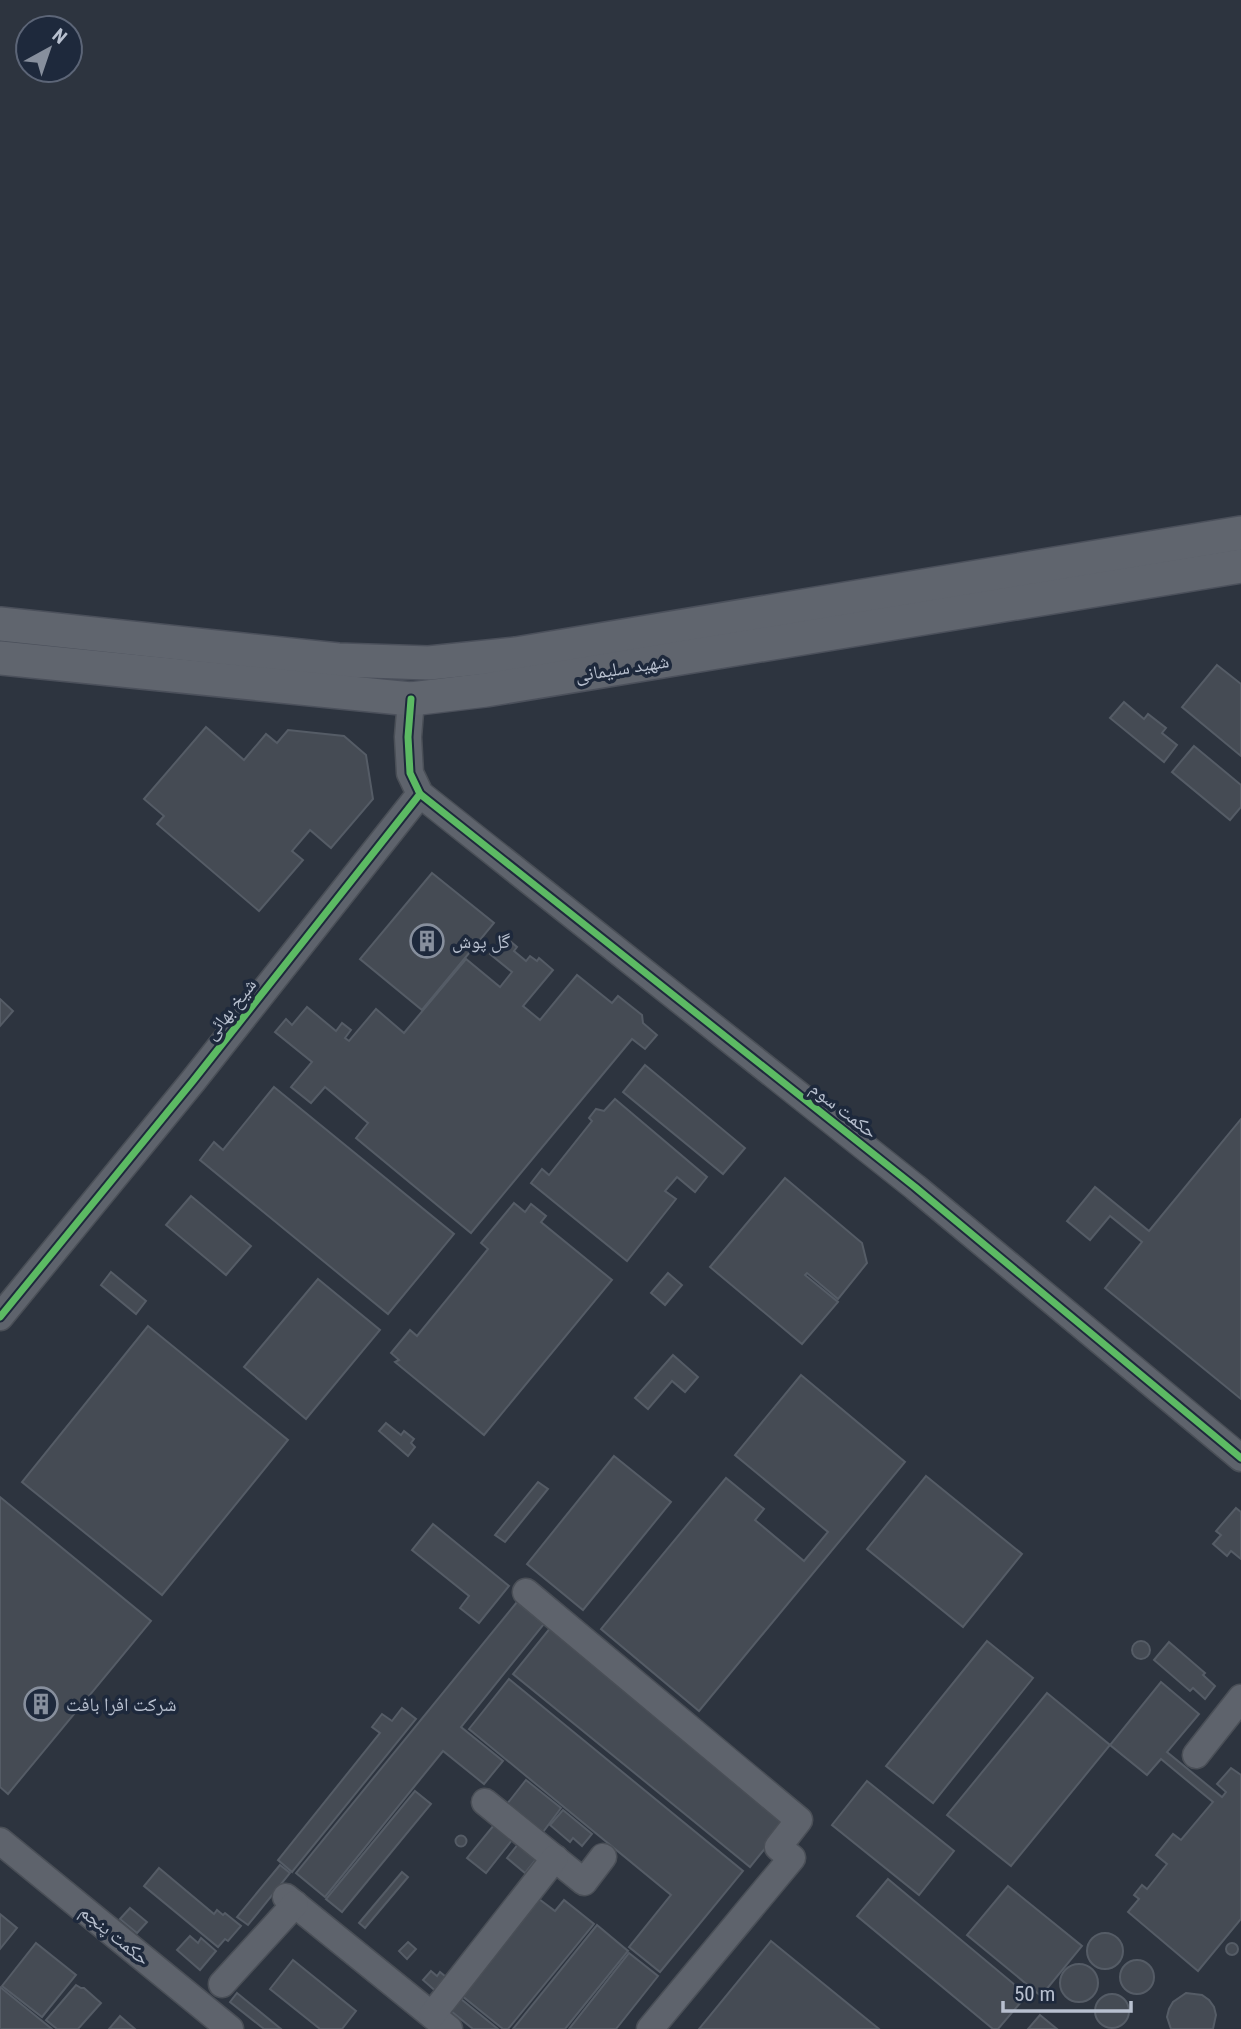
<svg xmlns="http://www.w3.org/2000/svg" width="1241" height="2029" font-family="'Roboto Condensed','Noto Naskh Arabic',sans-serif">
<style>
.building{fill:#454b54;stroke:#555c66;stroke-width:2}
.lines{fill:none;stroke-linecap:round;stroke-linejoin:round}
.minor-casing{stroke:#4a4f57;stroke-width:29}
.major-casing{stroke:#4b505b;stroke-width:36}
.minor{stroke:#5e636c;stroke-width:26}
.major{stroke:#60656e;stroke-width:33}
.cycleway-casing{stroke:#1e293c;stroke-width:11}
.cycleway{stroke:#5cba63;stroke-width:7}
.labels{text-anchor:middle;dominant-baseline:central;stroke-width:7;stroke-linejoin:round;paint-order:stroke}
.street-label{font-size:19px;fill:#b8c0cf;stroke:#1e293c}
.poi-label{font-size:19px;fill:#b8c0cf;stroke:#1e293c;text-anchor:start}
</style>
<rect width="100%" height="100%" fill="#2d343f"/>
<g class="building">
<path d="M1217,665l24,19v72l-59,-49z"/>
<path d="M1124,702l20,17 4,-5 18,14 -4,5 15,12 -13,17 -54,-44z"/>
<path d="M206,727l38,33 22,-26 11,9 11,-13 56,6 22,19 7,44 -42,49 -21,-18 -18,21 11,9 -44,51 -102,-87 7,-8 -20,-17z"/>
<path d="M1194,746l47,39v22l-11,13 -58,-48z"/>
<path d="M432,873l62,50 -72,87 -62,-51z"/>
<path d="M504,936l13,11 -3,4 12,10 4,-5 7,5 2,-3 14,12 -30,36 17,14 37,-45 35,28 6,-7 24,19 1,8 14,12 -12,14 -13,-10 -161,194 -115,-95 12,-15 -43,-36 -14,16 -20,-16 21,-25 -37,-30 11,-13 6,6 15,-18 29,24 6,-8 9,7 -6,8 4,3 27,-32 28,24 62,-74 34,28 12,-15 -22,-18z"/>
<path d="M0,999l13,12 -13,15z"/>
<path d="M645,1065l100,83 -22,26 -100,-82z"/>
<path d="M274,1087l180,147 -66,80 -188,-154 14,-18 9,8z"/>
<path d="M615,1099l92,78 -12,15 -18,-15 -12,14 11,8 -49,62 -96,-78 11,-14 7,6 43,-54 -3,-3 7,-9 8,2z"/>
<path d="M1241,1119v280l-136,-111 37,-46 -32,-26 -20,24 -23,-19 28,-34 54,44z"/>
<path d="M785,1178l77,65 5,20 -29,36 -31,-26 -2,2 33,27 -36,42 -92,-77z"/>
<path d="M191,1196l60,50 -25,29 -60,-50z"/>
<path d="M514,1203l11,9 6,-8 15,12 -5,6 71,58 -128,155 -89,-73 4,-2 -8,-7 19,-23 7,6 71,-87 -7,-6z"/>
<path d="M111,1272l35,29 -10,13 -35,-29z"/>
<path d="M668,1273l14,12 -17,20 -14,-12z"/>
<path d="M318,1279l62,51 -74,89 -62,-52z"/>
<path d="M148,1326l140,114 -126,155 -140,-113z"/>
<path d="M673,1355l25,22 -13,15 -13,-11 -24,28 -13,-11z"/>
<path d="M801,1375l104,87 -206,249 -98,-82 125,-151 38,31 -9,11 49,41 24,-29 -93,-77z"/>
<path d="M386,1423l15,12 3,-4 10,8 -3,4 4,4 -7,9 -29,-25z"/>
<path d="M614,1456l57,46 -88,108 -56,-46z"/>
<path d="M926,1476l96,78 -59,73 -96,-78z"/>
<path d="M538,1482l10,7 -43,53 -10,-7z"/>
<path d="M0,1497l151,124 -143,173 -8,-7z"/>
<path d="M1236,1508l5,4v47l-10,-8 -4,5 -14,-12 8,-9 -5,-4z"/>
<path d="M433,1524l76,62 -30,37 -19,-15 9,-12 -57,-46z"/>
<path d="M517,1602l27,22 -83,103 42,34 -19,23 -41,-33 -118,146 -29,-24z"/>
<path d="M551,1627l237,193 -38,47 -237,-193z"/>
<path d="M987,1641l46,37 -100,125 -47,-37z"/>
<circle cx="1141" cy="1650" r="9"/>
<path d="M1169,1642l36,31 -2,2 12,11 -10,13 -12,-11 -3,3 -36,-31z"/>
<path d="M509,1679l234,192 -83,101 -31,-25 42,-52 -202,-166z"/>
<path d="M1161,1682l38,32 -32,38 55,45 4,-5 -9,-8 14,-16 10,7v144l-43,52 -70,-59 11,-13 -5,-4 8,-10 5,4 20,-25 -11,-9 17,-21 8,6 32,-38 -52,-43 -14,16 -37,-30z"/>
<path d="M1047,1693l63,52 -99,121 -64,-51z"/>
<path d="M402,1708l14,11 -124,153 -14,-12 102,-127 -8,-6 10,-13 10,7z"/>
<path d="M526,1780l35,28 -18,24 -36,-28z"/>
<path d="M867,1781l87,70 -35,44 -87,-70z"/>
<path d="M415,1791l16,13 -89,108 -16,-13z"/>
<path d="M563,1810l29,24 -10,12 -9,-8 -3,4 -20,-17z"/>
<path d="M494,1825l18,15 -26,33 -19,-15z"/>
<circle cx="461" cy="1841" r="5.5"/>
<path d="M519,1843l18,15 -12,15 -18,-15z"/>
<path d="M280,1865l10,8 -42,52 -11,-8z"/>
<path d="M159,1868l55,46 3,-4 6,5 2,-2 16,13 -13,15 -3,-2 -7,8 -74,-61z"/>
<path d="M402,1872l6,5 -43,51 -6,-5z"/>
<path d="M888,1879l139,116 -29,34h-5l-136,-113z"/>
<path d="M1008,1886l74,60 -41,50 -74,-61z"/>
<path d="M539,1899l16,12 9,-11 30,24 -86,105h-5l-42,-34z"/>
<path d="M130,1908l17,14 -10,11 -17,-14z"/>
<path d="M0,1914l17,14 -17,21z"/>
<path d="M597,1925l31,26 -63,78h-52z"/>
<circle cx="1105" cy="1951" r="18"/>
<path d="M190,1936l8,7 3,-5 15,13 -16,19 -23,-20z"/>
<path d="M771,1941l108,88h-180z"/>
<path d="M408,1942l8,7 -9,10 -8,-8z"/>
<circle cx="1232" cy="1949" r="6"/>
<path d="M36,1943l40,32 -34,42 -40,-31z"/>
<path d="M629,1953l29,23 -42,53h-47z"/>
<path d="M293,1960l63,51 -14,18h-22l-50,-40z"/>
<circle cx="1137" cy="1977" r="17"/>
<circle cx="1079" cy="1983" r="19"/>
<path d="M431,1971l6,5 3,-4 11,9 -12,13 -16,-14z"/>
<path d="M76,1985l5,3h3l17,15 -23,26h-21l-11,-9z"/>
<path d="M0,1987l52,42h-52z"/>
<path d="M237,1993l44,36h-17l-34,-27z"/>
<path d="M1186,1993l16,2 7,5 5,7 2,8 -3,14h-42l-4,-12 2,-8 4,-7z"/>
<circle cx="1112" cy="2011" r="17"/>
<path d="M461,1999l37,30h-25l-22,-18z"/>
<path d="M1040,2015l17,14h-29z"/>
<path d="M120,2016l15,13h-26z"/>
</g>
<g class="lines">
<defs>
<g id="minor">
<path d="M411,699l-3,38 2,36 10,21 495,393 326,271"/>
<path d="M0,1317l193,-236 227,-287"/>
<path d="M526,1592l273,228 -21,27 14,11 -142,171"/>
<path d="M1196,1755l45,-57"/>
<path d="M485,1802l99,80 19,-25"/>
<path d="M0,1841l230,188"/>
<path d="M286,1897l163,132"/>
<path d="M222,1984l73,-80"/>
<path d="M432,2015l123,-157"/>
</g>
<g id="major">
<path d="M0,624l338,36 91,3 87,-9 725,-121"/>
<path d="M0,658l411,41 75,-9 755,-124"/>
</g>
</defs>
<use href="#minor" class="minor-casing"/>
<use href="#major" class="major-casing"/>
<use href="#minor" class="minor"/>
<use href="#major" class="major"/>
<defs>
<g id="cycleway">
<path d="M411,699l-3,38 2,36 10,21 495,393 326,271"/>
<path d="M0,1317l193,-236 227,-287"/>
</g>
</defs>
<use href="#cycleway" class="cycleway-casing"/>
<use href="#cycleway" class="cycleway"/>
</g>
<defs>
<symbol id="building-ring" viewBox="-11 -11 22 22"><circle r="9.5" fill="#1e293c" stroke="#878f9d" stroke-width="1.5"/><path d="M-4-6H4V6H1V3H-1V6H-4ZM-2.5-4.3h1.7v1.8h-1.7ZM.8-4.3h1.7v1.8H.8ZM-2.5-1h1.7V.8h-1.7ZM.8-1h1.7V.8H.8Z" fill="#878f9d"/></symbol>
</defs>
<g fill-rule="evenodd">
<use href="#building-ring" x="408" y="922" width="38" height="38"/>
<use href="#building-ring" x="22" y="1685" width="38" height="38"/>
</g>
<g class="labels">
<g class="street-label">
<text transform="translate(622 668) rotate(-9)">شهید سلیمانی</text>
<text transform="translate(230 1009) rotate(-52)">شیخ بهائی</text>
<text transform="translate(844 1110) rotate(38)">حکمت سوم</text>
<text transform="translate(115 1935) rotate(39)">حکمت پنجم</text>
</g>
<g class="poi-label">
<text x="452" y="941">گل پوش</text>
<text x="66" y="1704">شرکت افرا بافت</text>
</g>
</g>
<g transform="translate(49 49) rotate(40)"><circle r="33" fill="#1e293c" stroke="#5c6577" stroke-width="2"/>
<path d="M0-5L12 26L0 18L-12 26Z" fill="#878f9d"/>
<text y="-10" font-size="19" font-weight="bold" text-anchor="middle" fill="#b8c0cf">N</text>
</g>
<path d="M1003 2001v10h128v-10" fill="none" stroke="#b8c0cf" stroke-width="3.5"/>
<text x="1014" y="2001" font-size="21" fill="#b8c0cf" stroke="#1e293c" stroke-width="5" paint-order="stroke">50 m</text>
</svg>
